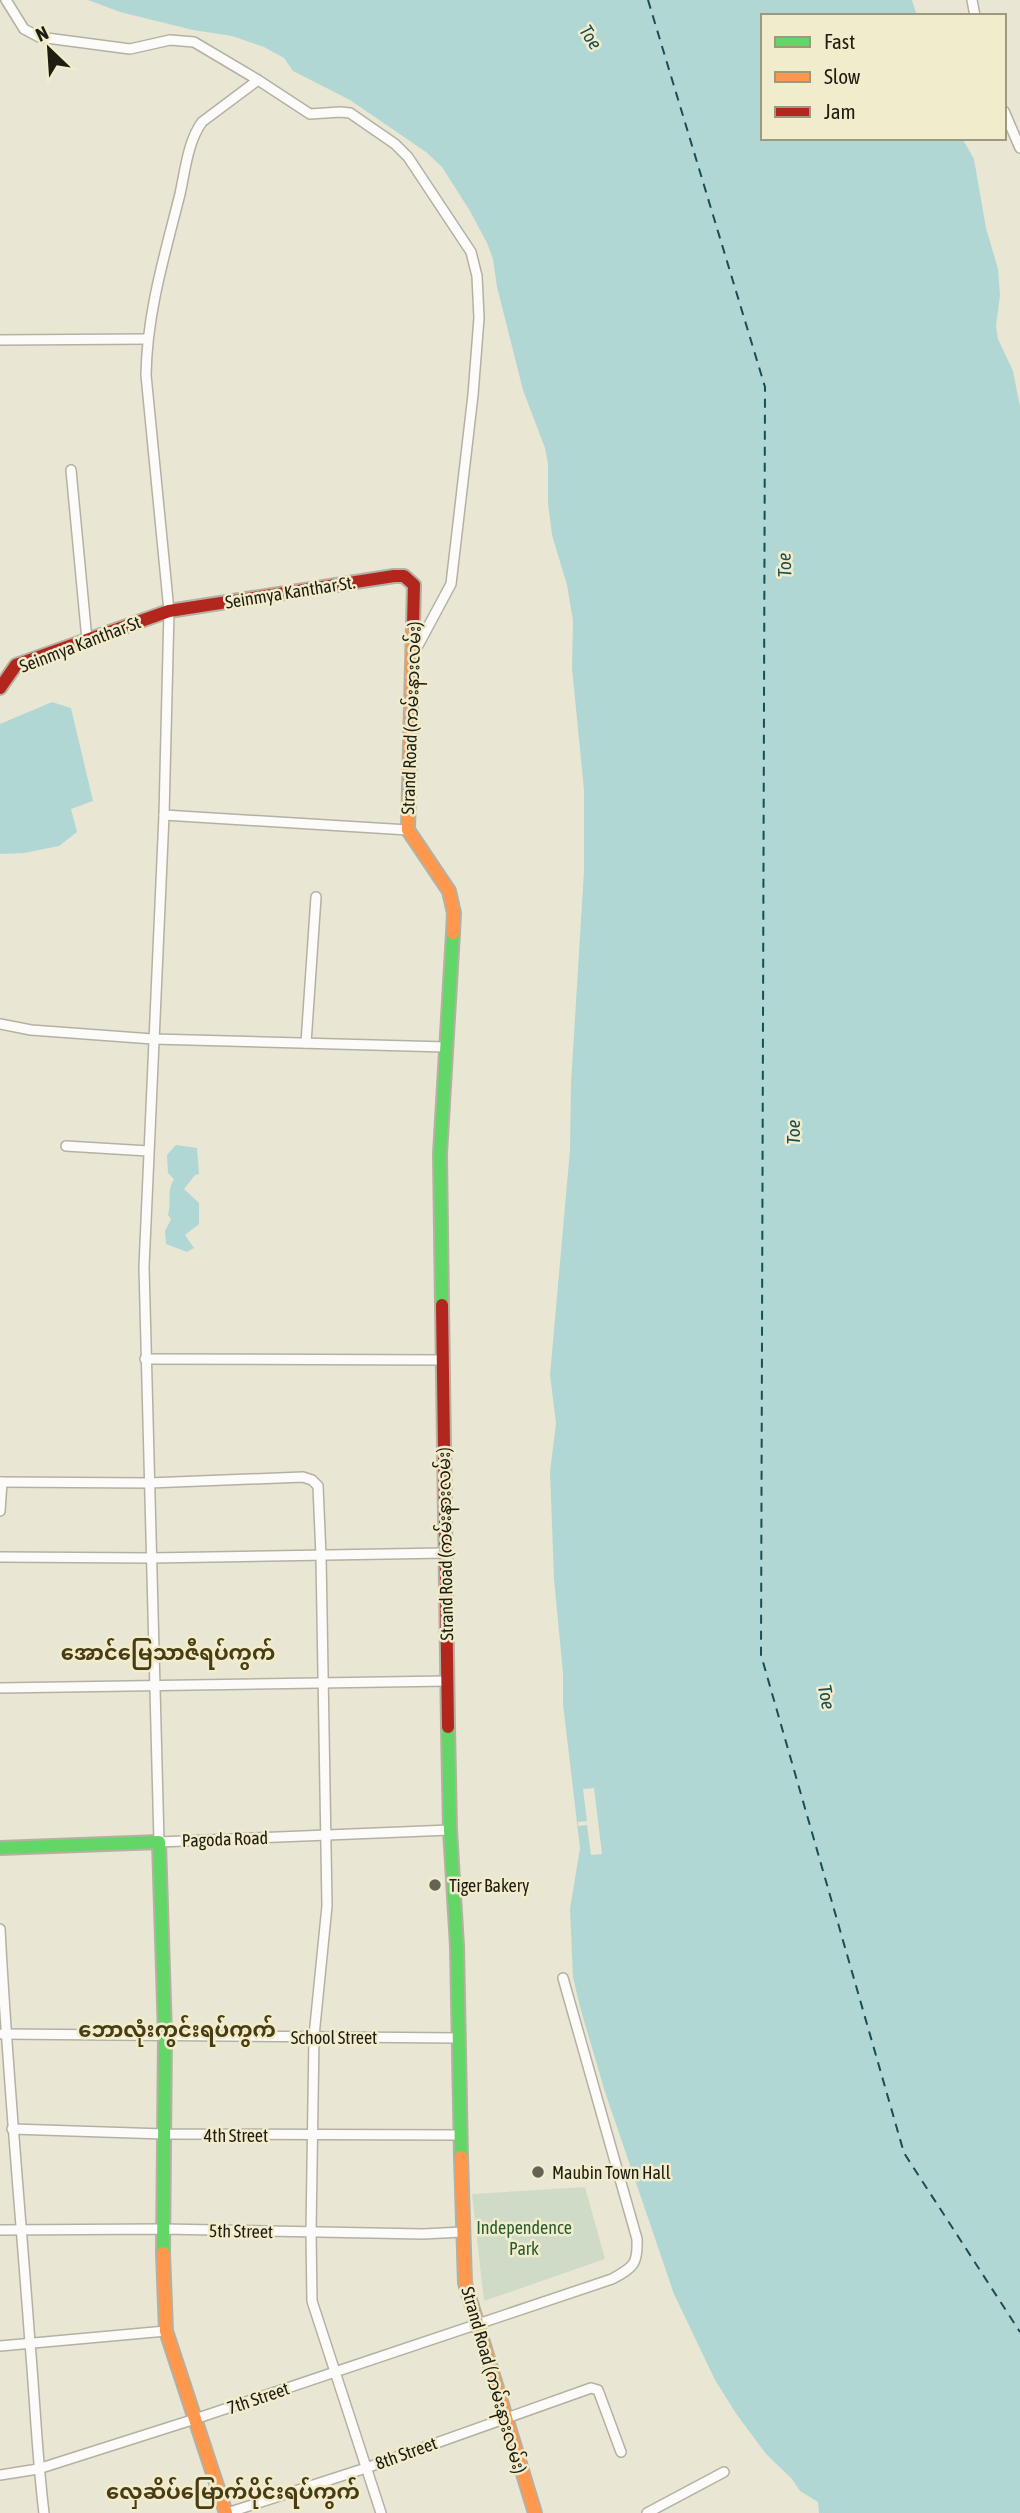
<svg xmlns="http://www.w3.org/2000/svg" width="1020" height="2513" font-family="'Asap Condensed','Noto Sans Myanmar',sans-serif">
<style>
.green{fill:#d0dbc7}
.water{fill:#b1d7d5}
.pier{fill:#e9e6d4}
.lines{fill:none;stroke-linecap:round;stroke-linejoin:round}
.ferry{stroke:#1c4d51;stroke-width:2;stroke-dasharray:9 7;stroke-linecap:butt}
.street-casing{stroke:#b4b1a3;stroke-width:12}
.fast-casing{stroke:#b4b1a3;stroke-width:16}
.slow-casing{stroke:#b4b1a3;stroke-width:16}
.jam-casing{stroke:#b4b1a3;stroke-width:16}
.street{stroke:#fcfbf9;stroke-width:9}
.fast{stroke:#63d668;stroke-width:12}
.slow{stroke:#ff974d;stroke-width:12}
.jam{stroke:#b3261e;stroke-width:12}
.poi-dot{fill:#666355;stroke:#f1eccc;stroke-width:2.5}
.labels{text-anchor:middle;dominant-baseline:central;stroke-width:5;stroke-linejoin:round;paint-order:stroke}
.street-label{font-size:18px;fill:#1f1d11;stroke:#f1eccc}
.poi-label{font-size:18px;fill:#1f1d11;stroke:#f1eccc;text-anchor:start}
.park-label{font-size:18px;fill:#295b31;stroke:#f1eccc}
.water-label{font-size:19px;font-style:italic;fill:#1c4d51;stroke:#f1eccc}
.quarter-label{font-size:21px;font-weight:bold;fill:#493c13;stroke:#f1eccc}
</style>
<rect width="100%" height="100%" fill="#e9e6d4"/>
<path class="green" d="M585,2187l20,72 -121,42 -12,-107z"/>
<g class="water">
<path d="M88,0h824l5,16h-154v122h199l12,21 12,69 12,41 2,26 -4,31 2,13 15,32 7,36v2106h-201l-1,-11 -18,-11 -8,-12 -26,-25 -29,-39 -22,-35 -41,-86 -69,-202 -25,-85 -7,-30 -3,-68 10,-61 -17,-144v-31l-9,-94 -4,-107 6,-49 -6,-48 20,-225 1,-67 13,-212v-81l-12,-122 1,-47 -6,-36 -15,-50 -4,-32v-39l-3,-16 -22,-58 -26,-103 -4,-28 -6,-16 -17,-32 -28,-44 -16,-15 -76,-52 -57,-29 -9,-13 -20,-11 -32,-11 -39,-6 -73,-18z"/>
<path d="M52,702l19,6 22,93 -22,8 6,23 -18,14 -35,7 -24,1v-130z"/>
<path d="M176,1145l21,3 2,26 -4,1 -11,14 15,14v21l-14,11 9,13 -7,4 -21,-8 -1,-13 6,-12 -3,-4c4,-14 -2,-22 6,-36l-6,-6 -1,-18z"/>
</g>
<path class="pier" d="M594,1788l8,66 -11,1 -4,-30 -9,1v-4l9,-1 -4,-32z"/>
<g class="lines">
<path class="ferry" d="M648,0l117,387 -4,1268 143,498 116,179"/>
<defs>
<g id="street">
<path d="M6,0l18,29 15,8 91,12 40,-9 24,2 64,38 52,34 30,-2 10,1 45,31 13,13 63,95 6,24 2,42 -6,77 -22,189 -37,69"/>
<path d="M972,0l3,16"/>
<path d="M258,80l-56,42c-14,19 -17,49 -22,72 -15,60 -33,118 -34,181l23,236 -5,204 -20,452 15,575 291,-12"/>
<path d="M1004,111l16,37"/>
<path d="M0,340l147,-1"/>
<path d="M71,470l16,170"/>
<path d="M164,815l244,15"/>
<path d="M0,1024l31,6 122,9 293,8"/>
<path d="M306,1043l10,-146"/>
<path d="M66,1146l82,5"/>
<path d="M145,1359l297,1"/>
<path d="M0,1482l149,1 154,-6 9,3 6,6 3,70 6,350 -13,130 -3,196 1,69 69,212"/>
<path d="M0,1511l2,-29"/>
<path d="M0,1557l151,1 294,-5"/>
<path d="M0,1688l448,-7"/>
<path d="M0,1929c7,138 20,276 30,414 5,57 7,114 14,170"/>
<path d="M2,2034l456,4"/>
<path d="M12,2129l152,5 295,1"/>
<path d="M0,2230l163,-1 260,5 39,-2"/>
<path d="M0,2346l166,-15"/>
<path d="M0,2475l38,-6 157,-50 417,-140c22,-12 26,-15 25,-40l-74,-261"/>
<path d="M227,2513l139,-45 225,-80 7,2 23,62"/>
<path d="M647,2513l77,-41"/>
</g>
<g id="fast">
<path d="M442,1305l-2,-151 13,-221"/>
<path d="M448,1727l2,103 7,116 4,211"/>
<path d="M0,1848l159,-6 6,193 -2,218"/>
</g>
<g id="slow">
<path d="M413,626l-5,204 41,61 5,22 -1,20"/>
<path d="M461,2157l4,126 70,230"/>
<path d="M163,2253l3,78 60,182"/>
</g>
<g id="jam">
<path d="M0,688l16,-23 153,-54 225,-35h10l10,9 -1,41"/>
<path d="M442,1305l6,422"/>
</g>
</defs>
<use href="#street" class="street-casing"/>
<use href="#fast" class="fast-casing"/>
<use href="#slow" class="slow-casing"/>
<use href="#jam" class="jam-casing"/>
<use href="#street" class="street"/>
<use href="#fast" class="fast"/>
<use href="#slow" class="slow"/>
<use href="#jam" class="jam"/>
</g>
<g class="poi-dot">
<circle cx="435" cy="1885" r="7"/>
<circle cx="538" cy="2172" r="7"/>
</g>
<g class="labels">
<g class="street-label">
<text transform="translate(290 592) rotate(-9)">Seinmya Kanthar St.</text>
<text transform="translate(80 644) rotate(-21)">Seinmya Kanthar St</text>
<text transform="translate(411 718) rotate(-88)">Strand Road (ကမ်းနားလမ်း)</text>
<text transform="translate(445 1544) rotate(-91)">Strand Road (ကမ်းနားလမ်း)</text>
<text transform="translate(225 1839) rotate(-2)">Pagoda Road</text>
<text x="334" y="2037">School Street</text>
<text x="236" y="2135">4th Street</text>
<text transform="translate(241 2231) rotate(1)">5th Street</text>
<text transform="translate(494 2380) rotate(74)">Strand Road (ကမ်းနားလမ်း)</text>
<text transform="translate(258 2398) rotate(-19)">7th Street</text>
<text transform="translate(406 2453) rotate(-20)">8th Street</text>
</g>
<g class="poi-label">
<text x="449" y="1885">Tiger Bakery</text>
<text x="552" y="2172">Maubin Town Hall</text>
</g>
<g class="park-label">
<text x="524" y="2227">Independence<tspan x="524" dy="21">Park</tspan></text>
</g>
<g class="water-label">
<text transform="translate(591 37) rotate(57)">Toe</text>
<text transform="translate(784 565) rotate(-92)">Toe</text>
<text transform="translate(793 1132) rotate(-90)">Toe</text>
<text transform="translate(827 1697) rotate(79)">Toe</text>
</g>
<g class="quarter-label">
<text x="168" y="1652">အောင်မြေသာဇီရပ်ကွက်</text>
<text x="177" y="2029">ဘောလုံးကွင်းရပ်ကွက်</text>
<text x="233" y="2491">လှေဆိပ်မြောက်ပိုင်းရပ်ကွက်</text>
</g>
</g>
<rect x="761" y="14" width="245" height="126" fill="#f1eccc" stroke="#9d9981" stroke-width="2"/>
<rect x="775" y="37" width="35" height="10" fill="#63d668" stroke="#9d9981" stroke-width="2"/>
<text x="824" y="49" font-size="21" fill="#1f1d11">Fast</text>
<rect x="775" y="72" width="35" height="10" fill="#ff974d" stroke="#9d9981" stroke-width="2"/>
<text x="824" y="84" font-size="21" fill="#1f1d11">Slow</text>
<rect x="775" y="107" width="35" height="10" fill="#b3261e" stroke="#9d9981" stroke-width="2"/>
<text x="824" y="119" font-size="21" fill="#1f1d11">Jam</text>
<g transform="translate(49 49) rotate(335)" stroke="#f1eccc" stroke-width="5" paint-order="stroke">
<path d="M0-5L12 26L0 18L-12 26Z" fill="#1f1d11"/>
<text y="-10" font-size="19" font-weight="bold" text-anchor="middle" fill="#1f1d11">N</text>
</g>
</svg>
